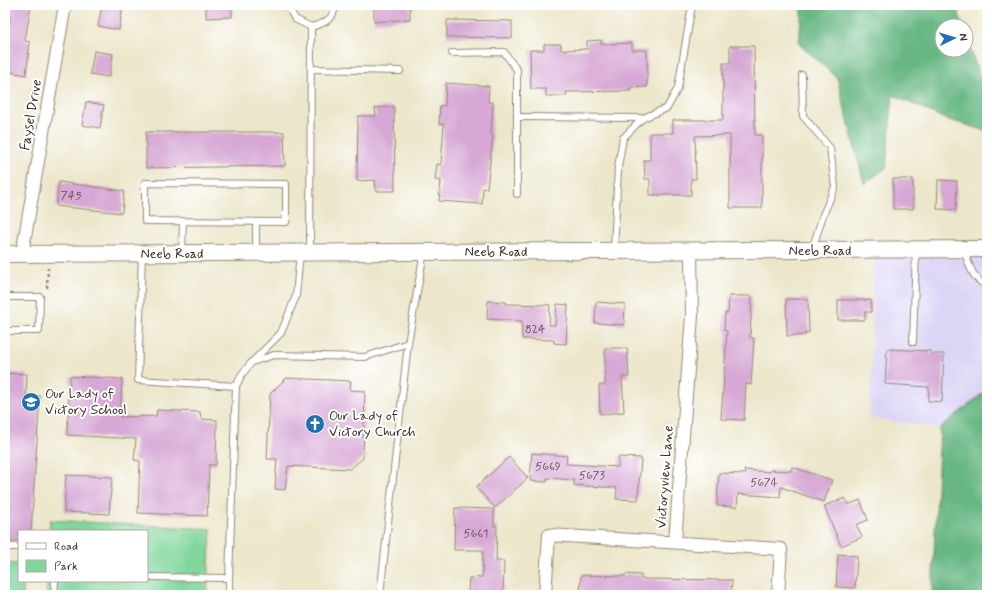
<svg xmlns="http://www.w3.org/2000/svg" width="992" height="600" font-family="Mynerve,sans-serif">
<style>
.built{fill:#ddd5f6}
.green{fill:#80d69b;stroke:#5e805c}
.forest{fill:#68b783;stroke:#527050}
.building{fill:#d7a8d5}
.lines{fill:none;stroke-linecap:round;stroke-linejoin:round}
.service-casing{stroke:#948874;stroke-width:8}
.minor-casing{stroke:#948874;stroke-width:14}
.tertiary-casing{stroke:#948874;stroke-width:18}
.path{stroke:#948874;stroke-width:2.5;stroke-dasharray:3 3;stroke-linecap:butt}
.service{stroke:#fff;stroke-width:6}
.minor{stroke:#fff;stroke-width:12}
.tertiary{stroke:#fff;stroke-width:16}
.labels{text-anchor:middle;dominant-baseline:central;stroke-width:4;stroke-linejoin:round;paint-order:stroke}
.number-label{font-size:12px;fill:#624a4c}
.street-label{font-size:14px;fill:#3b2a1e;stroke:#fff}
.poi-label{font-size:14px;fill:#3b2a1e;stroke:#fff;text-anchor:start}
</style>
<rect width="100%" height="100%" fill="#fff"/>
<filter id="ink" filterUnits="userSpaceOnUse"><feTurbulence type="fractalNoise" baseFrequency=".025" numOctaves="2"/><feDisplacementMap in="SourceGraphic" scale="8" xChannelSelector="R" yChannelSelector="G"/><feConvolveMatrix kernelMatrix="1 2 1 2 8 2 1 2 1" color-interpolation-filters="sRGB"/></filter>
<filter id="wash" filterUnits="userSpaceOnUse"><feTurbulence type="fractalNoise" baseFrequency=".012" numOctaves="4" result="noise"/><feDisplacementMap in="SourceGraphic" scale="16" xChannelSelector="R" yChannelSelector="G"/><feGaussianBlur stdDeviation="0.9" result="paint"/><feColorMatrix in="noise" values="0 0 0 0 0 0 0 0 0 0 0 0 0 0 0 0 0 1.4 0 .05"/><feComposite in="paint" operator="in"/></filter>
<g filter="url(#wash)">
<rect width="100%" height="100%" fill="#ece6ca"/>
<path class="built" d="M987,249v346l-9,-180 -38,13 -70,-10 4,-167z"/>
<g class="green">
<path d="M50,520l161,9 -4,66h-161l1,-14h100v-50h-98z"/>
<path d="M5,563l14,1v17h4v14h-18z"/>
</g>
<g class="forest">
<path d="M802,5h154l7,21h-21v24h24v-14l21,62v33l-41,-12 -53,-24 -7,73 -22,16 -27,-106 -38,-34z"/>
<path d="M983,393l4,83v119h-55l8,-167z"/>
</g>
<g id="blocks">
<g class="building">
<path d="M5,5h26l-6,36 5,1 -4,33 -21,-4v-19l5,-36 -5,-1z"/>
<path d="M102,5h21l-4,25 -21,-4z"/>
<path d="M206,5h26v12l-26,1z"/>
<path d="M374,5h36v14l-36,3z"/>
<path d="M447,20l65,1v17l-65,-1z"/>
<path d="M601,40v4l31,-1v7h15v37l-17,1v3l-64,1 1,4h-21v-7h-15l-1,-39h14v-6h17v6l26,-1v-8z"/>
<path d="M730,46h24l1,89h7v73h-32v-73l-35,1 1,43h-5v16h-41v-16h-5l-1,-19h6v-27h23v-13h50v-57h7z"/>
<path d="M94,51l19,3 -4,23 -19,-3z"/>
<path d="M446,83l43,3 -1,16h5l-2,33 2,1 -6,52h-4l-1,16 -43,-3 2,-20 -6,-1 2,-16 4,1 3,-41h-5l1,-19 5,1z"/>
<path d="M86,102l18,3 -4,23 -18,-3z"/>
<path d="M394,107l1,84h-19l-1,-11 -18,1 1,-65h18l-1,-8z"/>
<path d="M146,132h138l1,34 -139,2z"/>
<rect x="893" y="179" width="20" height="30"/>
<path d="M938,180l19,1 -1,29 -19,-1z"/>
<path d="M59,182l65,9 -2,22 -66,-7z"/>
<path d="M729,296h23l-2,42h4l-1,15 -2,32 -5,-1 -2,36 -23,-1 6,-88 -3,-1 1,-17h3z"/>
<path d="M786,299h22l1,34h-4l1,2 -19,1z"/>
<path d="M838,300h33v12h-6v8h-27z"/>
<path d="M488,301l18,1v2l44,1 -1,20h6l2,-21 11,1 -2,39 -12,-1v-3l-32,-1v-18l-35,-2z"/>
<path d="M596,302l29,2 -1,21 -29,-2z"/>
<path d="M605,348h22l2,29h-7l2,35 -24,2 -1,-29h6z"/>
<path d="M887,349l44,2v3h13l-2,48 -14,-1 1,-14 -44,-3z"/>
<path d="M5,373l22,1 -1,21 14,1 -9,135h-12v10h-14z"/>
<path d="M70,376l52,3 -2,38 36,-1 1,-6 43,2 1,7 16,1 -1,45h-7l-2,51 -69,-3 2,-52 -6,-1 2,-21 -69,-4z"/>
<path d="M286,378l65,3 -1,9 15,1 -2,67 -13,11 -62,-3 -3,24 -10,-1 2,-30h-10l3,-65z"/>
<path d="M532,453l35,3 -1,8 52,3v-10l23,1 -3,42 -22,-1 1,-11 -43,-3v-5l-27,-2v4l-17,-1z"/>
<path d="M509,457l19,21 -33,30 -19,-21z"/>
<path d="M792,467l40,13 -8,22 -43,-15 -1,10 -42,-3 -1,13 -20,-1 2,-33 27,1 -2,-4 26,2v-2l21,1z"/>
<path d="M66,475l46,2 -3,37 -45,-2z"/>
<path d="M845,498l3,7 12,-5 8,20 -12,5 6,12 -21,9 -17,-40z"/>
<path d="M455,508l39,1v17h3l-1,35h8l-1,34 -35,-3 1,-14 13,-1 1,-27h-29z"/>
<path d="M838,554l19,2 -2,32 -19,-1z"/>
<path d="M625,574l16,1v4l91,1 -1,15h-151l1,-20 44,1z"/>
</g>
</g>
</g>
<g filter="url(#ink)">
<use href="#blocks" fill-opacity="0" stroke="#948874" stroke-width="1"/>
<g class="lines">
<defs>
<g id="service">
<path d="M287,5l8,14 16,8c12,-3 24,-8 24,-22"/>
<path d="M452,53l52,-1 13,18v124"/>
<path d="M311,69l89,2"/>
<path d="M802,75l1,41 27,32 5,39 -12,28 -11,35"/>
<path d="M518,117l125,1"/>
<path d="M145,183l141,1v38l-141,-1z"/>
<path d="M614,250l4,-83 5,-29 20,-20 24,-10 11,-20 14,-83"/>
<path d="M964,251c5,12 8,30 23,34"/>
<path d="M256,252v-30"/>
<path d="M310,252l1,-225"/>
<path d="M182,253l1,-32"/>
<path d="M142,254l-4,126 98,6 6,-12 10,-12 22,-7 91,2 43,-14 16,-91"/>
<path d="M5,297h35l-1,34h-34"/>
<path d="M913,342l3,-92"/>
<path d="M253,361l28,-28 15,-37 4,-43"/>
<path d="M5,547h14"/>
<path d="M147,577l82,1 7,-192"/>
<path d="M54,595l1,-14"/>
<path d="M229,595v-17"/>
<path d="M380,595l28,-252"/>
</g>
<g id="minor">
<path d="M22,254l43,-249"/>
<path d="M675,542l17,-226 -1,-64"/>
<path d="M545,595l4,-60 232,14 -3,46"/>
</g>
<path id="tertiary" d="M5,254l982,-5"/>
</defs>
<use href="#service" class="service-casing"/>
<use href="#minor" class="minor-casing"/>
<use href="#tertiary" class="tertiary-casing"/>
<path class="path" d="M47,288l1,-20"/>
<use href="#service" class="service"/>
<use href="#minor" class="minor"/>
<use href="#tertiary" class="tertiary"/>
</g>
</g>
<defs>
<symbol id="school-disc" viewBox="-11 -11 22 22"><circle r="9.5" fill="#1f6fb2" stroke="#fff"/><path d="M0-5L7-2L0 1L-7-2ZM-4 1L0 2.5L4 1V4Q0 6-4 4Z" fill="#fff"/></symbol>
<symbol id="church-disc" viewBox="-11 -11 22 22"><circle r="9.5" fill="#1f6fb2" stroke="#fff"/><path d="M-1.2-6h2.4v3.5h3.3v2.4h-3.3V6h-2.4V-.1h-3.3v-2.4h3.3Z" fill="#fff"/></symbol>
</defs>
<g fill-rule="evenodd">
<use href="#school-disc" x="20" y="391" width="22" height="22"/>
<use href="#church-disc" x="304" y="413" width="22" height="22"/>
</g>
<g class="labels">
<g class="number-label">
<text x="71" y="196">745</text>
<text x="535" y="330">824</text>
<text x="548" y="467">5669</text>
<text x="592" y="476">5673</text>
<text x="764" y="483">5674</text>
<text x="476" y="534">5661</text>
</g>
<g class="street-label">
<text transform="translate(31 115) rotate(-80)">Faysel Drive</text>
<text x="820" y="251">Neeb Road</text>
<text x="496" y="252">Neeb Road</text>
<text x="172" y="254">Neeb Road</text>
<text transform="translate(665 477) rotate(-86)">Victoryview Lane</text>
</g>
<g class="poi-label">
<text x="45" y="394">Our Lady of<tspan x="45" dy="16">Victory School</tspan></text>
<text x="329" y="416">Our Lady of<tspan x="329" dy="16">Victory Church</tspan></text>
</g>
</g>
<rect width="992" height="600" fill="none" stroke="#fff" stroke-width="20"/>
<rect x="18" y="530" width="130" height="52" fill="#ffffff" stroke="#b1aaa5"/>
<rect x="26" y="543" width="20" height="6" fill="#ffffff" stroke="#b1aaa5"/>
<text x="54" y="550" font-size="12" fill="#3b2a1e">Road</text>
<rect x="26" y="560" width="20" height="12" fill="#80d69b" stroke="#b1aaa5"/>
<text x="54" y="570" font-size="12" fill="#3b2a1e">Park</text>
<g transform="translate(954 38) rotate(85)"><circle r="19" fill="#ffffff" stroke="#b1aaa5"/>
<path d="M0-3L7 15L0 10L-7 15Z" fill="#1f6fb2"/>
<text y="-6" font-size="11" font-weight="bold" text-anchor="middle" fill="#3b2a1e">N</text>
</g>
</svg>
